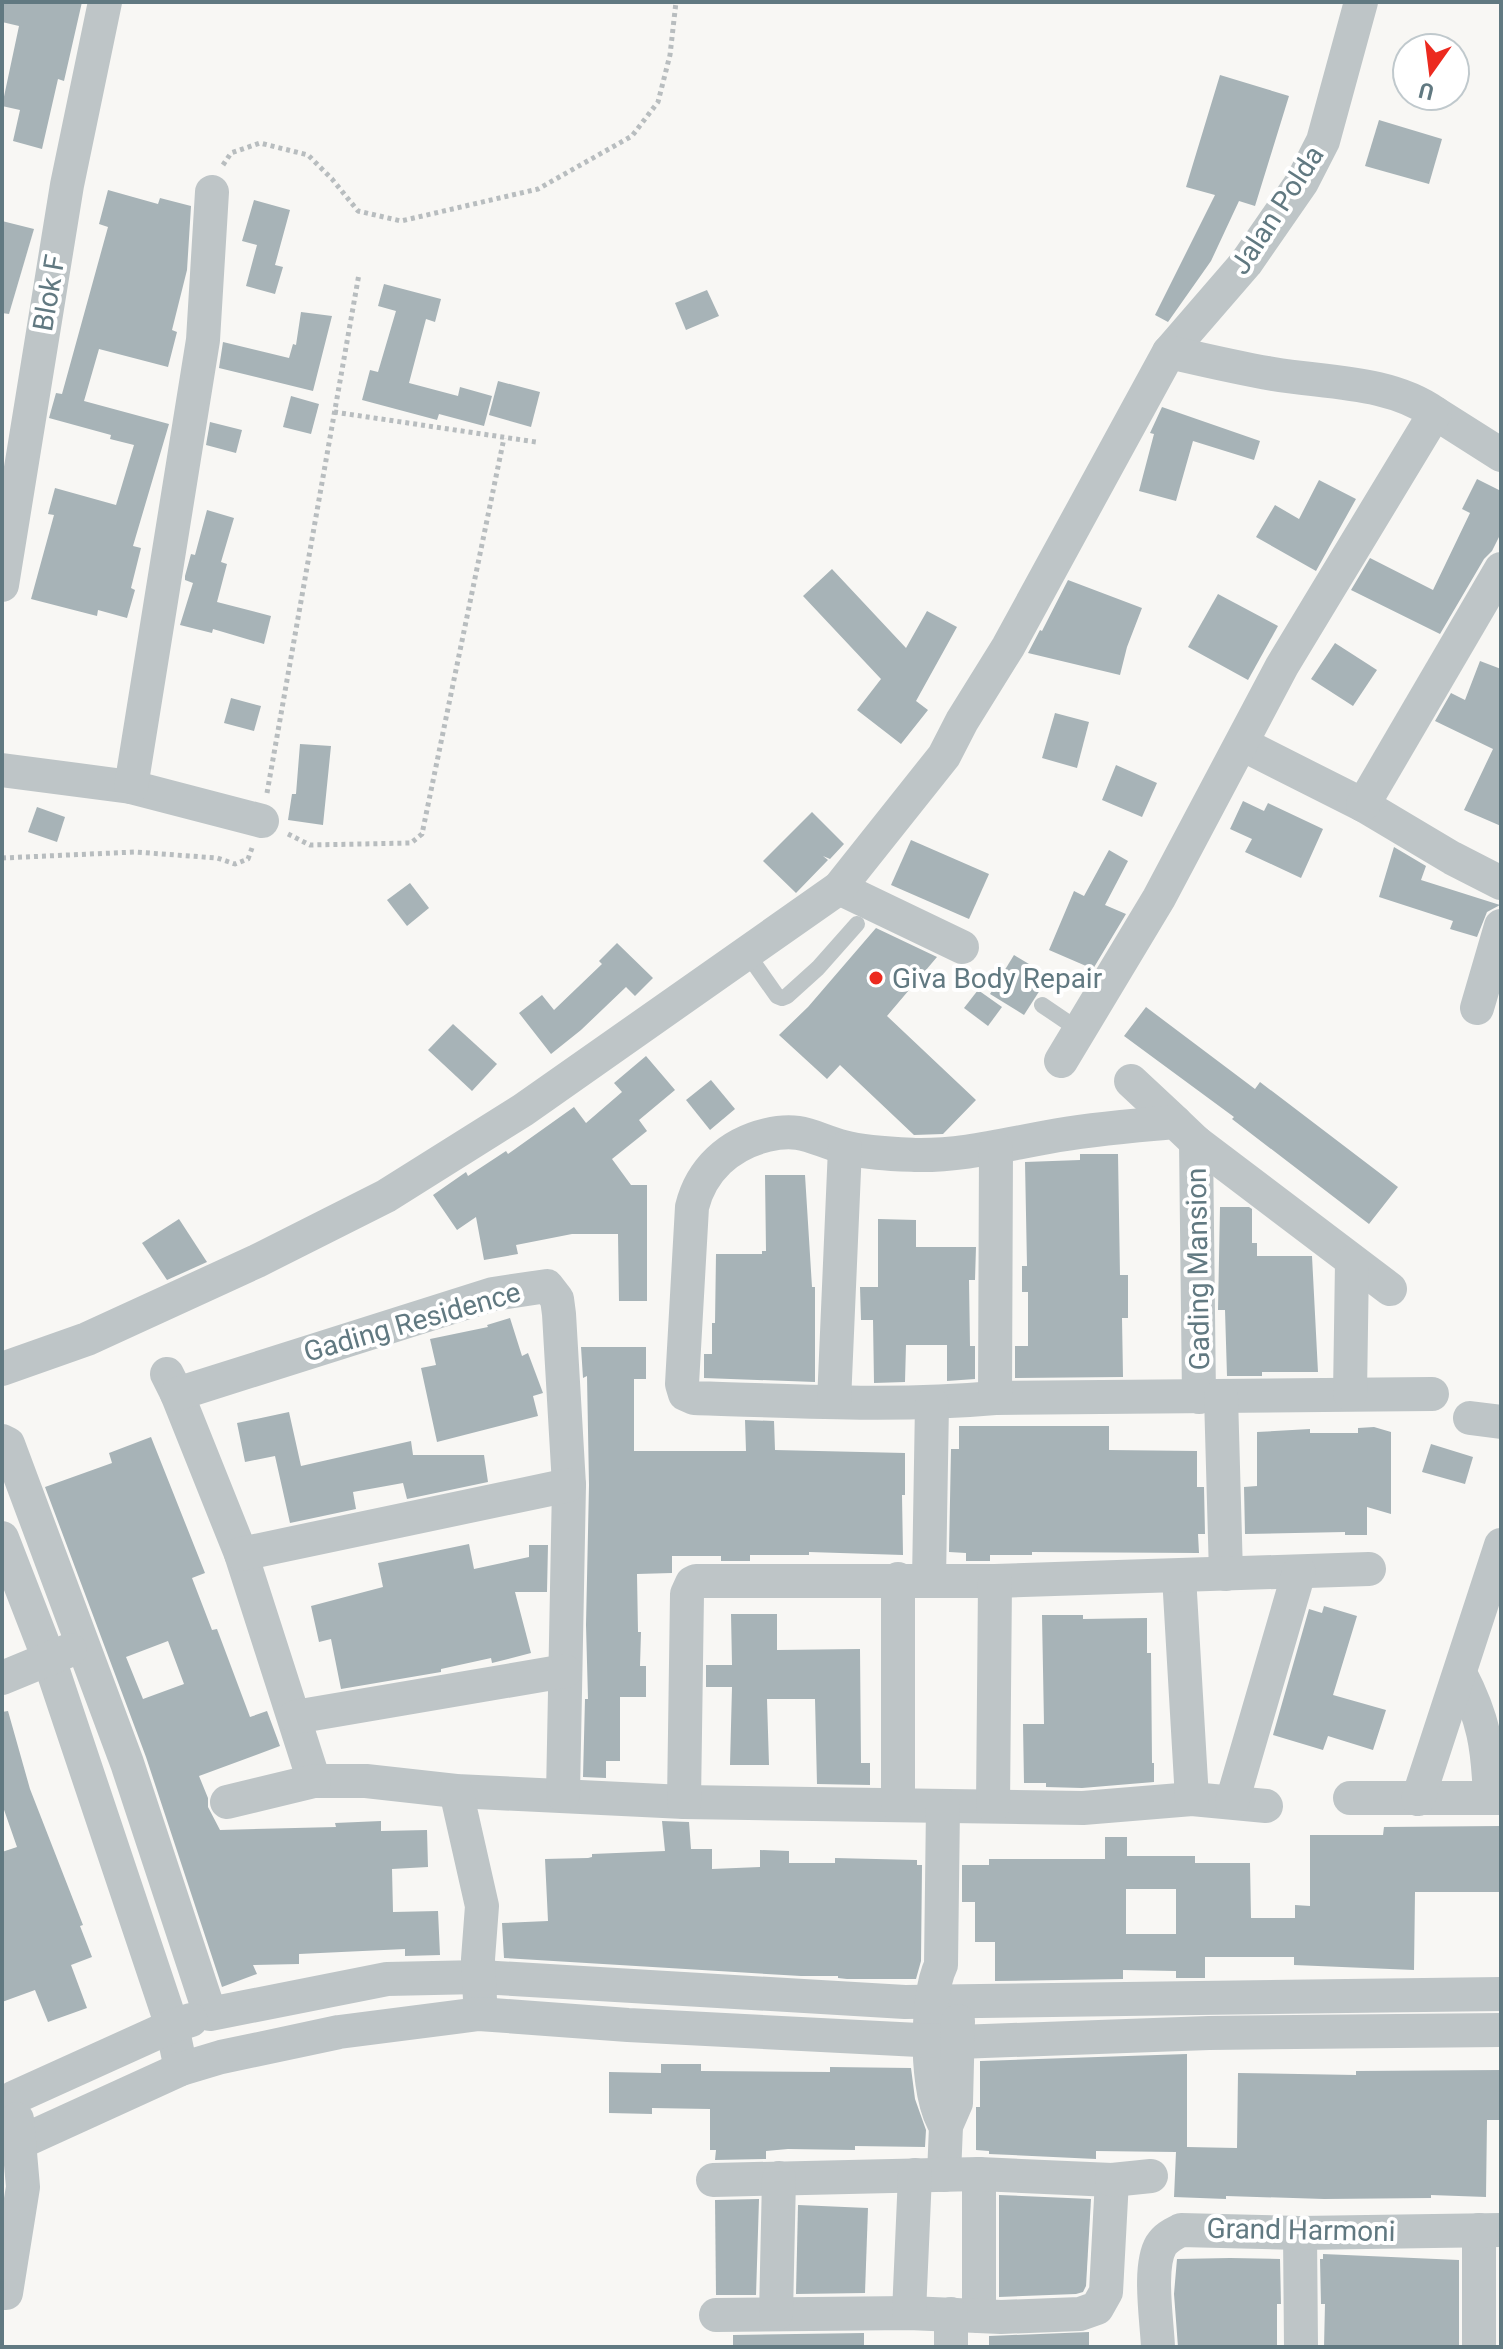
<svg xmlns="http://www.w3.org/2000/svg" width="1503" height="2349" font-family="Roboto,sans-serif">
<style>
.building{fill:#a7b3b7;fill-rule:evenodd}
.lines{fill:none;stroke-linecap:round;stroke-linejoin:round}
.path{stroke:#b8bdbf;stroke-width:5;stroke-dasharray:4 4;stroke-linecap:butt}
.service{stroke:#bec5c7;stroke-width:16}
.minor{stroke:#bec5c7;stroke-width:34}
.poi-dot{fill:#ec2a1f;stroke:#fff;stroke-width:3}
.labels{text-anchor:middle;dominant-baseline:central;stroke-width:8;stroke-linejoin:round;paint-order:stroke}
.street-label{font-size:28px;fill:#617981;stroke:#fff}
.poi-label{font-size:28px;fill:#617981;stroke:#fff;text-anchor:start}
</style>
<rect width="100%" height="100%" fill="#f8f7f4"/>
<g class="building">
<path d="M2,2h80l-18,79 -6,-2 -16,70 -29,-8 7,-31 -18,-4 17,-80 -17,-4z"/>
<path d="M1220,75l69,21 -34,110 -16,-5 -28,60 -43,61 -13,-7 60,-120 -29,-8z"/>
<path d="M1379,120l63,19 -13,45 -64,-18z"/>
<path d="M108,190l50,14 2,-6 31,8 -4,64 -15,60 5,2 -9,35 -69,-18 -15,52 85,23 -36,122 8,2 -10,40 4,2 -8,28 -29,-8 -1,6 -66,-17 23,-84 -6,-1 7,-26 61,17 18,-60 -24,-6 1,-4 -62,-17 7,-25 6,1 46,-167 -9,-3z"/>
<path d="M254,200l36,10 -15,55 8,2 -8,27 -29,-8 11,-41 -15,-4z"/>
<path d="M2,221l32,8 -25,85 -7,-1z"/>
<path d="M384,284l57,15 -6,23 -9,-3 -17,64 49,13 2,-9 32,9 -8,30 -45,-12 -2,6 -75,-20 8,-30 8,2 18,-61 -18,-5z"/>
<path d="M707,290l12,26 -33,14 -11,-27z"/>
<path d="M301,312l31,4 -19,75 -94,-23 4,-26 66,16 4,-14 3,1z"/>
<path d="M498,381l42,11 -9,35 -42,-12z"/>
<path d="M291,396l28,8 -8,30 -28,-7z"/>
<path d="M1162,407l98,34 -6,19 -61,-19 -17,60 -37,-10 15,-57 -4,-1z"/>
<path d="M210,422l32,8 -6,23 -30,-8z"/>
<path d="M1477,479l24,12v42l-9,18 -8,8 -44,75 -89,-44 19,-32 63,32 37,-77 -8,-4z"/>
<path d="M1319,480l37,19 -40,72 -60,-34 19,-32 24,14z"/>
<path d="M207,510l27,8 -13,44 6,2 -10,38 54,14 -7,28 -51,-15 -1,4 -32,-8 13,-42 -8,-3v-4l6,-22 4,1z"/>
<path d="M832,569l74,79 21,-37 30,16 -41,74 12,9 -27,34 -44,-34 24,-31 -78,-83z"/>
<path d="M1068,580l74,28 -15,39 -7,28 -92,-22 12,-23 2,1z"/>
<path d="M1218,594l60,32 -30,54 -60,-33z"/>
<path d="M1335,643l42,27 -24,36 -42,-27z"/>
<path d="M1480,661l21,8v157l-37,-16 29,-61 -58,-28 16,-28 14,7z"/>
<path d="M231,698l30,8 -7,25 -30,-8z"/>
<path d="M1055,713l34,9 -12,46 -35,-10z"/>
<path d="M300,744l31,2 -8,79 -35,-5 4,-26h4z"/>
<path d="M1116,765l41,18 -15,34 -40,-17z"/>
<path d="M1243,801l21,10 4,-8 55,26 -22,49 -56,-26 7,-13 -22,-10z"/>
<path d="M37,807l28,10 -8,25 -29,-10z"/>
<path d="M812,812l32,32 -14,15 -7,-3 5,4 -32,33 -33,-32z"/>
<path d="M911,840l78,34 -20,45 -78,-34z"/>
<path d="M1394,847l32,19 -5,14 79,25 -13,7 -10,25 -27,-8 3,-8 -74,-24z"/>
<path d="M1109,850l19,11 -23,44 21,9 -33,55 -44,-19 25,-59 10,5z"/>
<path d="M410,883l19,25 -22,18 -20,-26z"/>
<path d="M876,928l61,29 -50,59 89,84 -33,34 -29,1 -74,-70 -13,14 -48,-44 29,-28z"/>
<path d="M617,943l36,35 -18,18 -9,-9 -45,43 -30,24 -32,-41 23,-18 12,15 48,-46 -3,-3z"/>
<path d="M1014,955l35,21 -25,39 -34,-21z"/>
<path d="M978,990l24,17 -14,19 -24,-18z"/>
<path d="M1146,1007l109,82 5,-7 138,105 -29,37 -137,-105 2,-2 -110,-81z"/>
<path d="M453,1024l44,40 -25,27 -44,-41z"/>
<path d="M646,1056l29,34 -36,30 8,11 -35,28 19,26h16v116h-28l-1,-67h-46l-56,11 2,9 -34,6 -8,-43 -19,13 -24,-35 33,-23 2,4 38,-25 2,3 66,-47 12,16 36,-31 -8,-9z"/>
<path d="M711,1080l24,29 -25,21 -24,-30z"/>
<path d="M1080,1154h38l2,121h8v43h-6l1,59 -108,1v-32h13v-54h-6v-26h5l-2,-104 55,-2z"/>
<path d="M765,1175h40l7,112h3v95l-111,-4v-24h8v-31h3l1,-69h46v-3h4z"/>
<path d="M1220,1207h29l3,2v34h5v13h55l6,116h-56v4h-35l-2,-66h-7z"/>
<path d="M179,1219l28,43 -40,18 -25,-37z"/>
<path d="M878,1219l38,1v27h60l-1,33h-6l1,66h5v33l-28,2v-36h-41l-1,37 -31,1 -1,-63h-12l-1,-33h18z"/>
<path d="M510,1318l12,38 6,-3 15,40 -10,3 5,20 -101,26 -16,-74 15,-3 -6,-26 58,-12 -1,-2z"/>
<path d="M581,1347h65v32h-12v72h112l-1,-31 29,1 1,29 130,3v42h-3l1,60 -94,-3v3h-59v6h-29v-5h-49v17l-35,1 1,58h3l-1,34h6v31h-26v64h-14v17l-23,-1 2,-78h3l-2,-74 3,-140 -2,-109 -4,2z"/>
<path d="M289,1412l12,54 110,-25 2,14h71l4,27 -81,17 -4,-16 -50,9 3,17 -66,14 -15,-67 -30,6 -8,-39z"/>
<path d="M959,1426h150v24l88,1v36h7l1,47h-7l1,19 -167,-1v3h-42v6h-24v-8l-17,-1 2,-103h8z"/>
<path d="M1374,1427l17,5v82l-24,-7v28h-22v-3l-100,2 -1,-47 13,-1v-54l53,-3v4h48v-5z"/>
<path d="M151,1437l54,136 -13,5 20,52 5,-1 33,88 17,-6 13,35 -81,30 9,22v9l12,23 116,-3 -1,-4 46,-2v10l46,-1 1,37 -36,2 1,43 45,-1 2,44 -35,1v-7l-106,5v10l-46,1 4,9 -35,13 -76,-230 -101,-270 67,-24 -3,-10zM168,1641l16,43 -41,15 -17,-42z"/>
<path d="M1431,1444l42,13 -8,27 -43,-12z"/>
<path d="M469,1544l5,25 55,-12v-12h19l-1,47h-32l16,61 -35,9 -4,1 -1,-5 -50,11v3l-100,17 -10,-50 -12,3 -8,-36 72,-19 -5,-24z"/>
<path d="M1324,1606l33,10 -24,79 53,15 -13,40 -45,-14 -5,14 -50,-15 36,-126 13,4z"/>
<path d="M731,1614h46v36l83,-1 1,114h9v22l-53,-1 -2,-85h-48l2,66h-39l2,-78h-26v-22h26z"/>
<path d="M1042,1615h41v4l64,-1v35h4l1,110h2v19l-72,6 -36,-1v-4h-22l-1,-59h21z"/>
<path d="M8,1711l22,78 53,136 -3,1 12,31 -21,8 16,43 -39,14 -13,-32 -33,12v-150l15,-5 -15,-43v-92z"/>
<path d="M662,1821l27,1 2,27h21v20l48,-2v-17l29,1v12h46v-5l82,2v5h5l-1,96 -5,18h-69l-9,-1v-2h-37l-297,-18 -2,-35 46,-2 -3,-62 43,-1 4,-1v-3l73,-3z"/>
<path d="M1501,1826v66h-86l-1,78 -120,-5v-8h-89v21h-29v-7l-53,-1v9l-128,2v-39h-20v-40h-13v-37h27v-6h116v-22h22v19h68v7h55l1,55h44v-13l15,1v-71h73l1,-8zM1126,1889h50v45h-50z"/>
<path d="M1187,2054v93l50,1 1,-75 118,2v-4l145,-1v50h-14l-1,77 -55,-2v3l-107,1 -98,-3v3l-52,-2 2,-45 -80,-1v8l-107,-5v-3l-13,-1v-43h4v-46z"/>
<path d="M661,2064h40v7l129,1v-5l81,1 4,31 11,31 -1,17 -70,-1v4l-67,-1 -22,2v8l-51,1 1,-10h-6v-41l-58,-1v6l-43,-1v-41l52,1z"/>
<path d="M999,2195l92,4 -5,87 -3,6 -7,2 -77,3z"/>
<path d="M759,2199l-3,96h-40l-1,-95z"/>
<path d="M798,2205l70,3 -3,85 -69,1z"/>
<path d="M1323,2254l136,6v87h-135l1,-43h-4l-1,-45h3z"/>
<path d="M1230,2258l50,1 1,45h-4v43h-99l-4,-53 3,-35z"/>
<path d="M1089,2332v15h-100v-11z"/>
<path d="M864,2333v14h-131v-12z"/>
</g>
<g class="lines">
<g class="path">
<path d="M223,165l8,-12 29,-10 48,12 24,24 26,32 43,10 137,-32 94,-53 26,-34 12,-47 6,-53"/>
<path d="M334,412l202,30"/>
<path d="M267,793l92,-519"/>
<path d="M288,834l22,11 101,-2 11,-9 82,-396"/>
<path d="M2,858l133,-6 82,6 18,6 13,-5 4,-11"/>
</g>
<g class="service">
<path d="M746,952l31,44 5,2 5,-2 31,-28 39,-44"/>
<path d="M1042,1005l37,25"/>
</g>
<g class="minor">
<path d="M1169,352l77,-89 56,-81 21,-41 38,-139"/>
<path d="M1435,413l66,42"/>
<path d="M2,585l65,-400 38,-183"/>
<path d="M1242,744l121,61 89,53 49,25"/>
<path d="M2,770l129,17 131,34"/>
<path d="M131,787l72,-447 9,-148"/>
<path d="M1363,805l138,-236"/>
<path d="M839,888l123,59"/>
<path d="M1477,1008l24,-82"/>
<path d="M1131,1081l44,41"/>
<path d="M1196,1142l3,255"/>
<path d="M1390,1289l-194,-147 -21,-20c-43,4 -85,7 -127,15 -45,8 -87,19 -133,18 -22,-1 -50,-2 -72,-8 -31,-9 -42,-20 -76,-12 -38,9 -66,35 -75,72l-10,177 3,10 9,4c101,3 201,9 301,0l437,-4"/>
<path d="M2,1369l85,-30 170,-78 129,-65 137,-86 316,-222 105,-132 18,-35 46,-74 161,-295c35,8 69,16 104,22 54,9 117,7 162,39l-153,253 -123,232 -98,163"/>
<path d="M167,1374l10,20 64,160 73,227h52l90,10 228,11 399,6 109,-9 74,7"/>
<path d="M177,1394l316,-100 54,-8 10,13 2,15 10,171 -6,310"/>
<path d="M1350,1394l2,-132"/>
<path d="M1221,1396l5,178"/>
<path d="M995,1398l1,-249"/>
<path d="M834,1402l11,-254"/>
<path d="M1470,1418l31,4"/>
<path d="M2,1441l6,3 119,319 83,251 177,-35 93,-2 425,25 596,-8"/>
<path d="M2,1538l47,121 123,367 9,43"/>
<path d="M241,1554l328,-69"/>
<path d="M1179,1576l13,223"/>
<path d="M898,1579v226"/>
<path d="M929,1580l3,-176"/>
<path d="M1460,1673c24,46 28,73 30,125"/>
<path d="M2,1678l68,-28"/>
<path d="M295,1717l270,-46"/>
<path d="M456,1791l26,115 -4,53 2,41"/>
<path d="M1350,1798h151"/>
<path d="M1418,1799l83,-254"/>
<path d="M227,1802l87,-21"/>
<path d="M684,1802l3,-208 5,-11 4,-2h299l374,-12"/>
<path d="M1232,1802l67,-230"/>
<path d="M943,1806l-2,159c-16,32 -16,133 5,161"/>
<path d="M993,1806l2,-225"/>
<path d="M13,2098l159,-72 19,-6"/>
<path d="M21,2142l160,-73 40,-12 118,-25 140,-18 149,11 330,17 251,-9 292,-3"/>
<path d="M979,2174v142"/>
<path d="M944,2175l2,-49 10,-23 2,-82"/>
<path d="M713,2180l266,-6 133,6 -6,112 -9,16 -17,6 -79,3 -92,-4 -193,2"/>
<path d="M1112,2180l39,-4"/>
<path d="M1479,2230v117"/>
<path d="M1300,2233l1,114"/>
<path d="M6,2293l17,-106 -6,-68"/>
<path d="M909,2313l6,-138"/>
<path d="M776,2314l3,-136"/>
<path d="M951,2347v-33"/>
<path d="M1158,2347c-1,-26 -10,-80 3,-102 5,-8 12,-11 20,-15l119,3 201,-3"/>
</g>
</g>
<circle class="poi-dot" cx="876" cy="978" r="8"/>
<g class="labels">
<g class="street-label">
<text transform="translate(1277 210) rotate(-57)">Jalan Polda</text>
<text transform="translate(49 293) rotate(-80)">Blok F</text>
<text transform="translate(1198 1269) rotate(-91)">Gading Mansion</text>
<text transform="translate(412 1322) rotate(-16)">Gading Residence</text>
<text transform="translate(1301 2230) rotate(1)">Grand Harmoni</text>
</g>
<g class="poi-label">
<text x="892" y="978">Giva Body Repair</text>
</g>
</g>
<rect width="1503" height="2349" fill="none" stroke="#617981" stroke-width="8"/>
<g transform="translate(1431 72) rotate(194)"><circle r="38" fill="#ffffff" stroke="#c0c9cd" stroke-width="2"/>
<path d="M0-6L14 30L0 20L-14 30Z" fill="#ec2a1f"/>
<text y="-12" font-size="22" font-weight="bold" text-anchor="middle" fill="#617981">U</text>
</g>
</svg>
